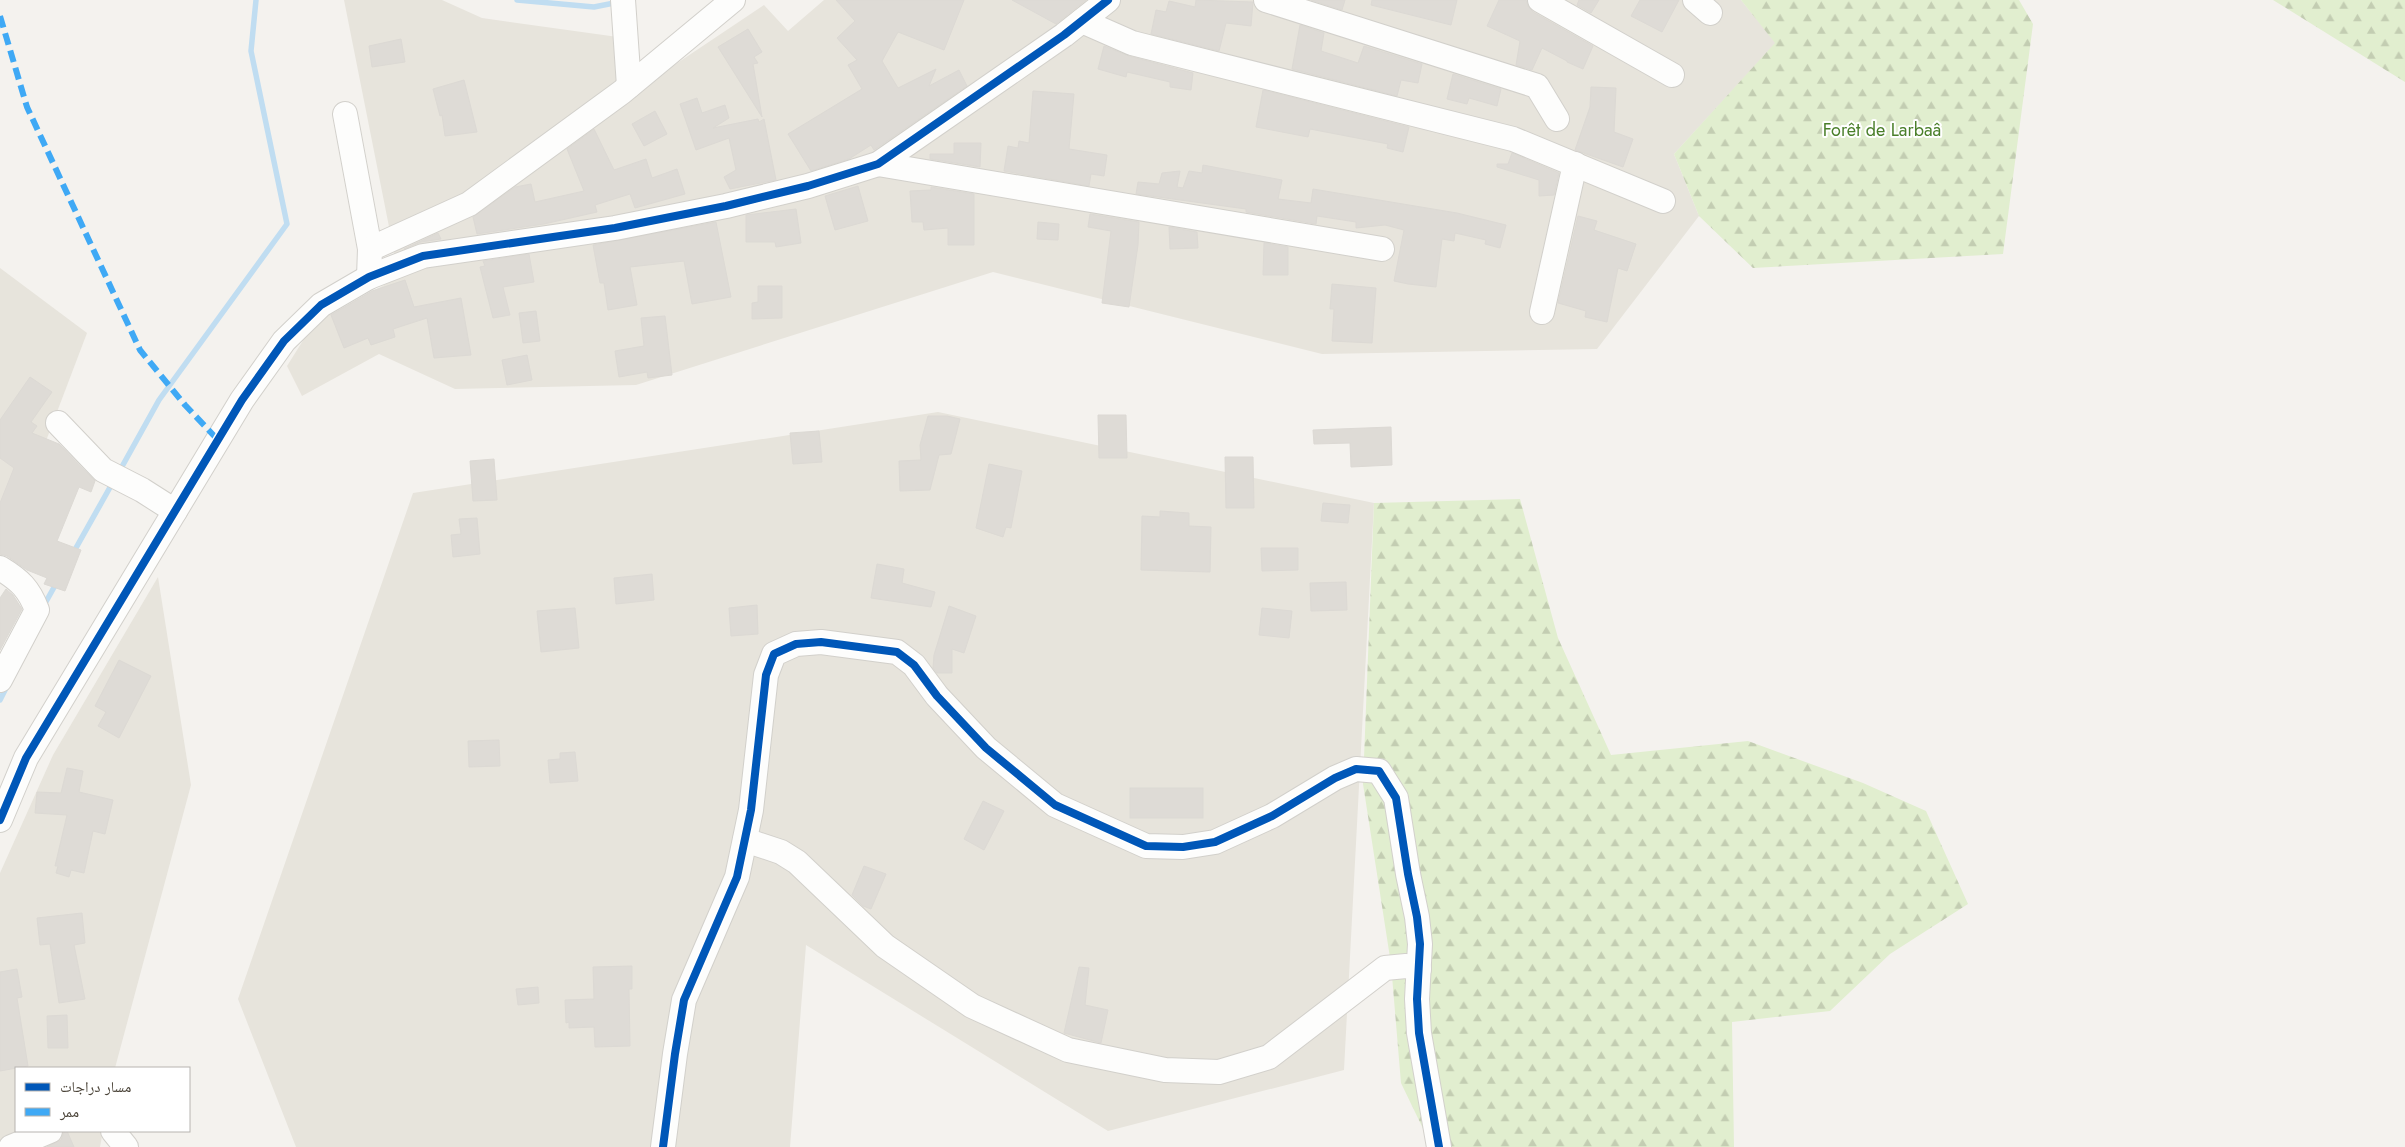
<svg xmlns="http://www.w3.org/2000/svg" width="2405" height="1147" font-family="Jost,'Noto Naskh Arabic',sans-serif">
<style>
.residential{fill:#e7e4dc}
.forest{fill:url(#forest-firs)}
.lines{fill:none;stroke-linecap:round;stroke-linejoin:round}
.stream{stroke:#c0ddf1;stroke-width:5.5}
.building{fill:#dedbd6;stroke:#dcd9d4}
.minor-casing{stroke:#d2d0cb;stroke-width:26}
.minor{stroke:#fdfdfc;stroke-width:24}
.quiet{stroke:#3fa9f5;stroke-width:6;stroke-dasharray:12 6;stroke-linecap:butt}
.cycleway-casing{stroke:#fff;stroke-width:11}
.cycleway{stroke:#0057b8;stroke-width:8}
.labels{text-anchor:middle;dominant-baseline:central;stroke-width:4;stroke-linejoin:round;paint-order:stroke}
.park-label{font-size:18px;fill:#4a7f2a;stroke:#fff}
</style>
<defs>
<pattern id="forest-firs" width="22" height="20" patternUnits="userSpaceOnUse" patternTransform="scale(1.25)"><rect width="22" height="20" fill="#e1eecf"/><path d="M5 1l3.5 6h-7zM16 11l3.5 6h-7z" fill="#c3cdb2"/></pattern>
</defs>
<rect width="100%" height="100%" fill="#f4f2ee"/>
<g class="residential">
<path d="M344,0h98l40,18 143,20 12,52 127,-85 24,26 36,-31h917l35,43 -102,111 25,62 -102,133 -275,5 -329,-82 -357,113 -181,4 -76,-35 -77,42 -15,-30 27,-43 85,-46z"/>
<path d="M0,268l87,65 -87,229z"/>
<path d="M938,412l436,91 -30,567 -236,61 -302,-186 -16,202h-494l-58,-148 175,-506z"/>
<path d="M158,577l33,208 -76,283h-99v63h87l-3,16h-100v-274l53,-118z"/>
</g>
<g class="forest">
<path d="M1741,0h278l14,24 -30,230 -250,14 -54,-52 -25,-62 101,-111z"/>
<path d="M2273,0h132v82z"/>
<path d="M1520,499l38,139 53,117 137,-14 115,42 63,28 42,93 -78,50 -60,57 -98,11 2,125h-306l1,-6 -28,-58 -10,-119 -28,-180 11,-281z"/>
</g>
<g class="lines">
<g class="stream">
<path d="M517,0l77,7 25,-5"/>
<path d="M119,472l40,-72 128,-176 -36,-173 5,-51"/>
<path d="M72,555l41,-73"/>
<path d="M43,607l14,-25"/>
<path d="M0,700l8,-16"/>
</g>
</g>
<g class="building">
<path d="M836,0h128l-20,50 -46,-18 -16,29 16,27 38,-19 -7,17 30,-16 8,16 -93,64 -3,-5 -22,14 -38,12 -23,-37 74,-45 -14,-24 9,-5 -20,-22 18,-17z"/>
<path d="M1012,0h74l-30,24z"/>
<path d="M1196,0l57,2 -2,24 -25,-3 -7,28 -68,-17 5,-24 10,2 3,-11 26,6z"/>
<path d="M1311,0h34l-3,10z"/>
<path d="M1372,0h85l-6,25 -80,-20z"/>
<path d="M1499,0h27l2,6 5,6 60,34 -10,23 -16,-7v-1l-25,-13 -10,22 -16,-5 4,-24 -33,-15z"/>
<path d="M1579,0h20l-8,13 -14,-8z"/>
<path d="M1640,0h39l-17,32 -31,-16z"/>
<path d="M1300,25l24,8 -3,18 37,12 6,-17 58,18 -4,19 -17,-3 -4,16 -105,-27z"/>
<path d="M748,29l14,23 -8,5 4,6 -5,1 9,53 -44,-70z"/>
<path d="M401,39l4,23 -33,5 -3,-21z"/>
<path d="M1104,46l25,10 64,17 -2,17 -21,-3v-5l-43,-10 -1,5 -28,-8z"/>
<path d="M1453,74l48,15 -4,17 -28,-8 -2,6 -20,-5z"/>
<path d="M464,80l13,52 -32,4 -3,-21 -2,1 -7,-27z"/>
<path d="M1591,87l25,1 -2,44 19,7 -10,28 -48,-17 15,-43z"/>
<path d="M1263,90l146,37 -6,25 -16,-4 1,-4 -78,-15 -2,8 -52,-10z"/>
<path d="M1033,91l41,3 -5,55 38,6 -3,21 -13,-2 -2,12 -85,-15 4,-25 10,2 1,-7 10,2z"/>
<path d="M697,98l5,15 23,-8 4,13 -16,10 45,-9 1,3 5,-3 12,61 -46,9 -6,-12 12,-7 -7,-32 -33,12 -16,-46z"/>
<path d="M655,111l12,23 -23,12 -12,-22z"/>
<path d="M594,129l20,41 32,-11 6,19 25,-9 8,25 -50,14 -5,-14 -35,11 2,7 -53,12 -67,10 -4,-17 42,-30 16,-3 4,18 49,-11 -17,-42z"/>
<path d="M954,143h27l-1,24 -50,-8v-5h24z"/>
<path d="M1512,153l47,20 -5,22 -15,1v-16l-42,-13v-3h11z"/>
<path d="M1203,165l79,15 -4,19 33,4 2,-14 144,24 49,12 -6,23 -15,-4 1,-4 -31,-7 -1,8 -12,-2 -6,48 -28,-3 -14,-3 10,-51 -19,-5 -29,3v-6l-39,-6 -1,8 -70,-12v-3l-110,-15 2,-12 21,2 3,-11 18,-2 -3,16 6,1 6,-17 13,2z"/>
<path d="M858,186l10,35 -33,9 -10,-34z"/>
<path d="M931,187l43,7v51h-26v-17l-24,2 -1,-8h-11l-2,-31 21,-1z"/>
<path d="M796,209l5,34 -25,4 -1,-5h-29v-27z"/>
<path d="M1090,214l49,8 -1,23 -9,62 -27,-4 9,-72 -23,-4z"/>
<path d="M1578,216l19,5 -3,9 42,14 -9,27 -9,-3 -11,54 -22,-5 1,-6 -28,-8z"/>
<path d="M716,222l15,75 -39,7 -8,-43 -54,6 7,38 -29,5 -4,-27h-4l-7,-38z"/>
<path d="M1038,222l21,2 -1,16 -21,-1z"/>
<path d="M1169,227l28,5 1,16 -28,1z"/>
<path d="M438,233l3,6 -20,3 -17,7z"/>
<path d="M1264,243l24,4v28h-25z"/>
<path d="M529,254l5,28 -31,5 7,28 -17,3 -13,-51 5,-1 -2,-5z"/>
<path d="M405,280l9,27 47,-9 10,57 -37,3 -7,-40 -34,11 2,8 -24,8 -3,-7 -24,10 -13,-33 41,-24z"/>
<path d="M1332,284l44,4 -4,55 -40,-2 2,-32h-4z"/>
<path d="M758,286h24v32l-30,1v-16l6,-1z"/>
<path d="M536,311l4,30 -17,2 -4,-30z"/>
<path d="M665,316l7,59 -24,3 -1,-6 -28,5 -4,-26 29,-5 -3,-28z"/>
<path d="M527,355l5,25 -25,5 -5,-25z"/>
<path d="M30,377l22,15 -21,30 6,4 -5,7 27,11 36,37 -4,11 -12,-5 -22,54 24,9 -16,41 -21,-7 3,-6 -20,-8 -20,-14 -7,-2v-51l14,-35 -14,-10v-38z"/>
<path d="M1098,415h28l1,43h-28z"/>
<path d="M928,416h19l13,3 -9,35 -12,1 -9,35 -30,1 -1,-30 22,-1 -1,-15z"/>
<path d="M1391,427l1,38 -41,2 -1,-24 -36,1 -1,-14z"/>
<path d="M819,431l3,31 -29,2 -3,-31z"/>
<path d="M1225,457h28l1,51h-28z"/>
<path d="M494,459l3,41 -24,1 -3,-40z"/>
<path d="M989,464l33,7 -11,57 -5,-1 -3,10 -27,-9z"/>
<path d="M1323,503l27,2 -2,18 -27,-2z"/>
<path d="M1160,511l29,2v13l22,1 -1,45 -69,-2 1,-54 18,1z"/>
<path d="M477,518l3,36 -27,3 -2,-22 10,-1 -2,-15z"/>
<path d="M1261,548h37v22l-36,1z"/>
<path d="M877,564l27,5 -2,14 33,9 -4,15 -60,-9z"/>
<path d="M652,574l2,26 -38,4 -2,-26z"/>
<path d="M1346,582l1,28 -36,1 -1,-28z"/>
<path d="M6,589l7,6 9,14 -22,41v-52z"/>
<path d="M757,605l1,29 -27,2 -2,-28z"/>
<path d="M949,606l27,10 -12,37 -12,-4v24h-15l-4,-5 1,-13z"/>
<path d="M575,608l4,40 -38,4 -4,-41z"/>
<path d="M1262,608l30,3 -3,27 -30,-3z"/>
<path d="M119,660l32,16 -32,62 -21,-12 8,-14 -11,-6z"/>
<path d="M499,740l1,26 -31,1 -1,-26z"/>
<path d="M575,752l3,29 -28,2 -2,-23 12,-1v-6z"/>
<path d="M67,768l16,3 -4,21 34,8 -8,34 -12,-3 -9,42 -13,-3 -2,7 -13,-4 2,-7h-3l12,-51 -32,-2 2,-21 24,1z"/>
<rect x="1130" y="788" width="73" height="30"/>
<path d="M983,801l21,10 -20,39 -20,-11z"/>
<path d="M864,866l22,8 -15,35 -8,-3 -11,-11z"/>
<path d="M82,913l3,30 -11,2 11,54 -26,4 -9,-59 -10,1 -3,-27z"/>
<path d="M632,966v23h-3l1,57 -35,1 -1,-20 -25,1v-6l-3,1 -1,-23 29,-1 -1,-32z"/>
<path d="M1079,967l10,1 -4,37 23,5 -7,33 -37,-10z"/>
<path d="M17,969l5,28 -5,1 11,68 -28,5v-99z"/>
<path d="M538,987l1,16 -21,2 -2,-16z"/>
<path d="M67,1015l1,33h-20l-1,-32z"/>
<path d="M67,1131l7,16h-27l14,-7 3,-8z"/>
</g>
<g class="lines">
<defs>
<g id="minor">
<path d="M623,0l6,86"/>
<path d="M1266,0l271,86 20,33"/>
<path d="M1540,0l132,75"/>
<path d="M1695,0l15,13"/>
<path d="M1082,21l50,22 381,96 150,62"/>
<path d="M345,114l25,135"/>
<path d="M878,164l504,85"/>
<path d="M369,277l1,-28 99,-45 153,-112 111,-92"/>
<path d="M1542,312l33,-148"/>
<path d="M58,423l45,47 39,20 33,21"/>
<path d="M0,568c20,12 29,21 37,42l-37,70"/>
<path d="M0,820l26,-62 216,-358 42,-59 37,-36 48,-28 54,-21 192,-28 111,-22 82,-20 70,-22 186,-129 44,-35"/>
<path d="M745,840l36,12 16,10 88,84 87,60 96,44 97,20 54,2 50,-15 116,-89 21,-2 13,3"/>
<path d="M113,1131l13,16"/>
<path d="M11,1147l39,-16"/>
<path d="M663,1147l12,-93 9,-54 53,-123 14,-67 15,-135 8,-21 22,-10 25,-2 76,10 17,13 23,31 49,52 69,57 91,41 37,1 32,-5 57,-26 63,-38 21,-9 23,2 17,27 12,76 9,43 3,27 -3,55 2,34 20,114"/>
</g>
</defs>
<use href="#minor" class="minor-casing"/>
<use href="#minor" class="minor"/>
<path class="quiet" d="M0,16l27,91 113,243 45,55 33,35"/>
<defs>
<g id="cycleway">
<path d="M0,820l26,-62 216,-358 42,-59 37,-36 48,-28 54,-21 192,-28 111,-22 82,-20 70,-22 186,-129 44,-35"/>
<path d="M663,1147l12,-93 9,-54 53,-123 14,-67 15,-135 8,-21 22,-10 25,-2 76,10 17,13 23,31 49,52 69,57 91,41 37,1 32,-5 57,-26 63,-38 21,-9 23,2 17,27 12,76 9,43 3,27 -3,55 2,34 20,114"/>
</g>
</defs>
<use href="#cycleway" class="cycleway-casing"/>
<use href="#cycleway" class="cycleway"/>
</g>
<g class="labels">
<g class="park-label">
<text x="1882" y="130">Forêt de Larbaâ</text>
</g>
</g>
<rect x="15" y="1067" width="175" height="65" fill="#ffffff" stroke="#b7b4b0"/>
<rect x="25" y="1083" width="25" height="8" fill="#0057b8" stroke="#b7b4b0"/>
<text x="60" y="1092" font-size="15" fill="#4b4439">مسار دراجات</text>
<rect x="25" y="1108" width="25" height="8" fill="#3fa9f5" stroke="#b7b4b0"/>
<text x="60" y="1117" font-size="15" fill="#4b4439">ممر</text>
</svg>
